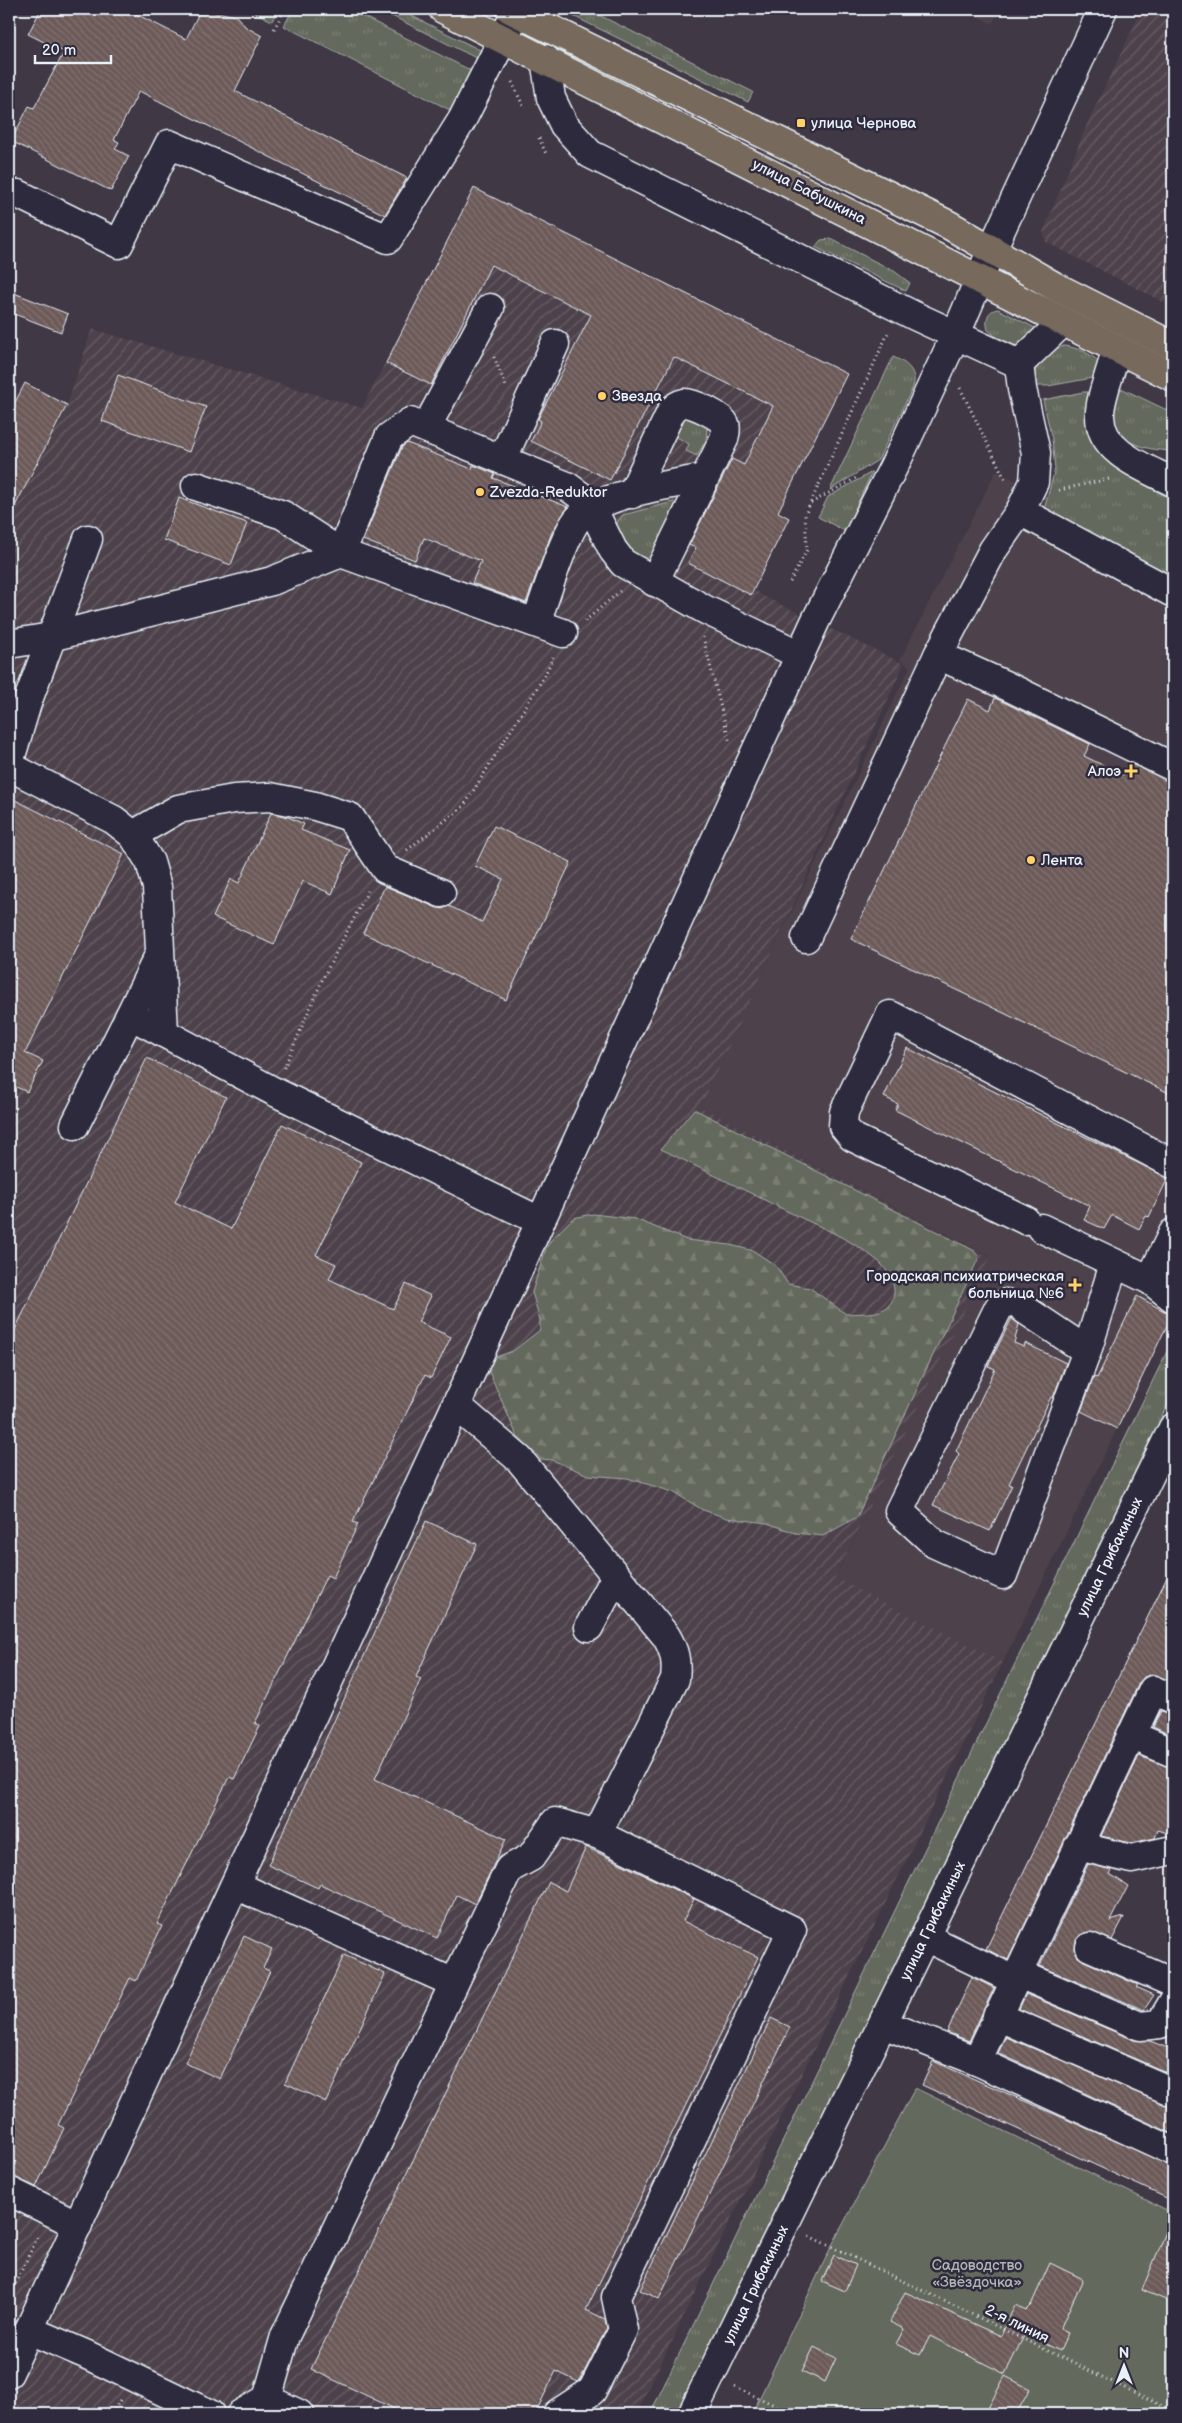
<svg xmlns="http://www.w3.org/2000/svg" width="1182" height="2423" font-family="'Balsamiq Sans',sans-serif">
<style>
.built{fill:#4e424b}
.industrial{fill:url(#industrial-furrows)}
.grass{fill:url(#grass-tufts);stroke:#a6adaa}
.forest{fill:url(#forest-firs);stroke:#a6adaa}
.garden{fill:#64695b;stroke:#a6adaa}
.building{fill:url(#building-back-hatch);stroke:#e8f1f8}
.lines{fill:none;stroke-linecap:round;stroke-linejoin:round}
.minor-casing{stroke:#e8f1f8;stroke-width:31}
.major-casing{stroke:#e8f1f8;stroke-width:31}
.path{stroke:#e8f1f8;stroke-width:3;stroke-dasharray:1 4;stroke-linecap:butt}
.minor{stroke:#2f2a3d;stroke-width:28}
.major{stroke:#77695c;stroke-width:28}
.poi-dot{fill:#ffd166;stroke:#2f2a3d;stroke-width:2}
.labels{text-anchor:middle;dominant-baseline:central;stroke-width:5;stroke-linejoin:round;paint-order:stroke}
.poi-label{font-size:15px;fill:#e8f1f8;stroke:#2f2a3d;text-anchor:start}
.street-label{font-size:15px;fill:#e8f1f8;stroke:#2f2a3d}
.park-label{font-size:15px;fill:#adb4b1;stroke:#2f2a3d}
</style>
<defs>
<pattern id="industrial-furrows" width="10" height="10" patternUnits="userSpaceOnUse" patternTransform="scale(1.25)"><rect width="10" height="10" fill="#4e424b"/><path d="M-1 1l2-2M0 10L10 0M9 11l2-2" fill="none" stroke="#685e66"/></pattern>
<pattern id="grass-tufts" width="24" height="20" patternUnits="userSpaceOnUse" patternTransform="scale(1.25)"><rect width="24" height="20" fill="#64695b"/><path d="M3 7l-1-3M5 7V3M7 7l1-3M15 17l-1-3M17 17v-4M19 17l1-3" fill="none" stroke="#7a7f73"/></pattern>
<pattern id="forest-firs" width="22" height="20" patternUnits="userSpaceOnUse" patternTransform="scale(1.25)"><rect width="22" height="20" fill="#64695b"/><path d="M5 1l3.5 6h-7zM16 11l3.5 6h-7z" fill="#7a7f73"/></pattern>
<pattern id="building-back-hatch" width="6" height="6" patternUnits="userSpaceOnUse" patternTransform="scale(1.25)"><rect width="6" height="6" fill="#6c5a59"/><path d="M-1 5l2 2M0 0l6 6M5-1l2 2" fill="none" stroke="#817272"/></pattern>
</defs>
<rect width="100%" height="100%" fill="#413845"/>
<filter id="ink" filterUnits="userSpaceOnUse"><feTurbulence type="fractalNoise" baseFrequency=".02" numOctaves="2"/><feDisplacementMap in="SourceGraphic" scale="10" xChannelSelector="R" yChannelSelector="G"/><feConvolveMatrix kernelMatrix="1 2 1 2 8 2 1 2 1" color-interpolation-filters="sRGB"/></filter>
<g filter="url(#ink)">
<g class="built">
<path d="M963,9h37l-8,15z"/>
<path d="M996,471l78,38 99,73v566l-306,-159 306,162v163l-170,348 -168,-83 155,-323 -289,-149 76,-165 133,-275 -10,-7z"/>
</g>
<g class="industrial">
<path d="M1142,9h31v298l-127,-65 -3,-10 45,-110z"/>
<path d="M474,188l373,186 -69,138 11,6 -36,71 12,8 139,67 -203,443 289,150 -155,321 168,84 -367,752h-627v-1896l58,-113 25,-76 270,79z"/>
</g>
<g class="grass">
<path d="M248,9h30l-6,12z"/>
<path d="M293,9h55l126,63 -20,40 -170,-86z"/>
<path d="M378,9h20l86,43 -4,8z"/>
<path d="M559,9h28l166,83 -5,10z"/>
<path d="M831,239l63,32 16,12 -4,8 -91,-44 6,-7z"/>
<path d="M998,309l41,21 -20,18 -24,-12 -7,-6c-3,-9 -1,-20 10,-21z"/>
<path d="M1064,346c12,1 28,8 36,17l-2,14 -50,9h-15c-1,-21 12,-35 31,-40z"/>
<path d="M893,357c13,5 25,15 20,30l-35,73 -48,30z"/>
<path d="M1123,389l50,24v38c-23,-1 -56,-5 -59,-33 -1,-9 1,-19 2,-28z"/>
<path d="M1083,392h9l28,76 12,10 41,22v84l-130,-70 12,-45 -3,-30 -9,-39z"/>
<path d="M685,416l19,8 3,4 -1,12 -9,16 -11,-5 3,-7 -14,-8 2,-14z"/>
<path d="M872,472l-27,59 -27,-14 10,-20z"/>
<path d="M673,502l4,2 -25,66c-19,-13 -33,-23 -35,-48l6,-7z"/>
<path d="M1173,1339v54l-495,1021h-28z"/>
</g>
<path class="forest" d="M694,1109l279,141 6,7 -122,260 -34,19 -27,-3 -29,-10 -40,-5 -24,-8 -30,-18 -46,-14 -39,-3 -36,-15 -11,-1 -24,-23 -30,-69 6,-9 20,-7 27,-21v-10l-8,-28 14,-44 5,-8 22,-22 20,-4 42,5 52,21 43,5 24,6 22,15 12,18 22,4 36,26c11,-1 24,0 34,-3 25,-10 12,-38 -2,-50 -24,-20 -55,-33 -83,-46 -45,-22 -89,-44 -134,-66z"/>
<path class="garden" d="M915,2088l258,125v195l-3,6h-418l79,-167z"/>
<g class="building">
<path d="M41,9h85l60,30 15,-30 35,7 10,11 16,9 -27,55 172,87 -22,37 -246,-124 -25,49 5,2 -4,7 14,7 -18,35 -100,-50 18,-35 5,2 30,-56 -36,-18z"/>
<path d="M474,188l373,186 -69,138 11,6 -38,77 -63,-32 8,-15 -7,-3 43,-86 12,6 29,-59 -99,-49 -64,123 -79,-39 10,-20 -3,-2 53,-104 -100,-50 -60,120 -45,-22z"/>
<path d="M9,291l59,23 -7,18 -52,-20z"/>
<path d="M118,375l88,32 -17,45 -87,-31z"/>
<path d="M25,383l42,22 -58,113v-104z"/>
<path d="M407,443l65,26 1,-4 22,9 -2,4 75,29 -16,25 -26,71 -54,-20 9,-22 -57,-23 -9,22 -52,-20 39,-93z"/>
<path d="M179,498l68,25 -16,42 -67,-25z"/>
<path d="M995,698l95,46 -6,12 39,19 6,-12 44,19v313l-322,-156 117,-240 22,11z"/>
<path d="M9,797l115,57 -99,199 18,8 -16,31 -17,-8 -1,2z"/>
<path d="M271,813l17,4 16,7 -3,6 49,20 -18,44 -29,-13 -29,64 -61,-28 18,-38 8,4z"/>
<path d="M494,826l77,36 -65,138 -143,-67 22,-47 50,21 7,2 7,-3 33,16 21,-43 -28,-13z"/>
<path d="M907,1048l261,130 -19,39 -3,-1 -7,13 -27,-14 -8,14 -20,-9 6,-14 -195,-96 3,-6 -14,-7z"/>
<path d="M147,1058l79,39 -51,105 56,27 51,-105 79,38 -45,93 20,9 -7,15 64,30 13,-25 25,12 -13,26 33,15 -20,41 -6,-3 -72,147 5,2 -25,54 -6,-3 -72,148 5,3 -26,53 -5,-2 -72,147 5,2 -26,55 -6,-3 -72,147 6,3 -28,59 -27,-12v-833z"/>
<path d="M1137,1296l27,15 9,2 -56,116 -36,-18 13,-34 3,1z"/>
<path d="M1012,1318l7,6 -5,19 10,4 1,-4 41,20 -13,35 -2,-1 -42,87 3,1 -22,46 -57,-26 26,-51 -3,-3 39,-82 -7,-3z"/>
<path d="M426,1521l51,23 -61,133 5,2 -46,100 131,60 -31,65 -18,-9 -20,43 -117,-54 -2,4 -50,-23z"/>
<path d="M1173,1565v117l-21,-8 -8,3 -5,6 -131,277 -22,-11z"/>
<path d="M1161,1711l12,3v22l-20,-9z"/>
<path d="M1139,1756l34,12v67l-15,-5 -3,8 -24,5 -30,-7z"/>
<path d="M586,1847l108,52 -11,22 75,36 -172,353 19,9 2,9 -27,52 -2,2 -22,-11 -21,43h-130l-94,-45 238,-487 17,9z"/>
<path d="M1088,1864l24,6 -2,4 18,12 -18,35 14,-4 -12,23 -24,-8 -8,3 -4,5 -1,9 3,8 6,4 54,24 -2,2 18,8 -10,15 -104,-44z"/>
<path d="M244,1936l28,13 -9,19 7,3 -50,108 -35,-16z"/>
<path d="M344,1955l41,19 -59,128 -41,-19z"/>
<path d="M972,1977l22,11 -25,53 -22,-9z"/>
<path d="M1026,1994l108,46 16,1 23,9v25l-154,-66z"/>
<path d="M771,2018l19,9 -131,272 -19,-9z"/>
<path d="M1006,2037l167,70v27l-175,-81z"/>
<path d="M933,2061l240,105v35l-251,-116z"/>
<path d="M1173,2215v88l-31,-13z"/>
<path d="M834,2255l22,10 -11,26 -23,-10z"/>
<path d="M1050,2263l33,16 -23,50 8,4 -8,18 -35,-17 -20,40 -75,-38 -10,19 -24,-11 8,-15 -14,-7 15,-30 96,44 14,-31 11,5 5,-5z"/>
<path d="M814,2347l22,11 -11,24 -23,-11z"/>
<path d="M1005,2376l25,13 -14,25h-31z"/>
</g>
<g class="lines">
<defs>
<g id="minor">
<path d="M545,59l6,39 13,27 26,29 325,162 104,48"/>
<path d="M18,194l101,50 50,-100 219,95 74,-119 56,-111"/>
<path d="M1116,349c-3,19 -17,49 -16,67 0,37 46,52 73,66"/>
<path d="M1019,364l44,-42"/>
<path d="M426,428l64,-120"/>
<path d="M502,460l53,-116"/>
<path d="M196,486l87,29 58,38 48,-116 21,-15 157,64 15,11 10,11 21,42 10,13 81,46 96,46"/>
<path d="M632,494l39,-82c3,-4 7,-8 13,-9 8,-1 37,13 41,21 2,5 0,10 -1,15l-70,143"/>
<path d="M1020,511l153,82"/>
<path d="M536,622c9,-22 28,-88 42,-103 25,-27 90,-33 126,-41"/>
<path d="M9,644l42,-7 221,-56 69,-28 222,80"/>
<path d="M938,655l69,31 166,81"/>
<path d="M9,763l18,-60 61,-164"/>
<path d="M9,766l105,54 19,15 17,27 7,25 7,146"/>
<path d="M133,835l45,-26 56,-10 36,-2 45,9 35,11 35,52 56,24"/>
<path d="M806,938l132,-283 55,-105 27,-39 14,-29 2,-29 -14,-64 -3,-25"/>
<path d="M130,1015l29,-60"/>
<path d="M75,1125l55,-110 143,76 267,130"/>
<path d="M1025,1220l-173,-83 -9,-11 1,-14 46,-97 283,149"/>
<path d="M1041,1228l109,52 23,18"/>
<path d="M1150,1280l23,-47"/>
<path d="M1006,1303l-7,4 -100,204 36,33 68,31 84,-224 27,-87"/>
<path d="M1024,1309l63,42"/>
<path d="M456,1405l63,54 147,177c9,15 11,26 9,43l-78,155"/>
<path d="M589,1627l27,-51"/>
<path d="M1173,1699l-20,-9 -176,371 196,90"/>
<path d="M1131,1735l42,18"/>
<path d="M1078,1846l53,13 42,-9"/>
<path d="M235,1885l219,98"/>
<path d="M925,1937l89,43"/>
<path d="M1090,1947l83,36"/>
<path d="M1017,1973l123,53 20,-2 13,-22"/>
<path d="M997,2016l176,76"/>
<path d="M883,2024l94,37"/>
<path d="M9,2191l69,34"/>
<path d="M29,2330l56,24 125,60"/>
<path d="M9,2373l467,-1011 339,-740 84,-166 57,-122 36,-85 111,-240"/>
<path d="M241,2414l26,-15"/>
<path d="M299,2414l-32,-15 18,-63 224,-467 22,-12 24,-35 42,12 195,96 -176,367 7,33 -31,61 -35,23"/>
<path d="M692,2414l481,-986"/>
</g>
<g id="major">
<path d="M443,9l730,368"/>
<path d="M510,9l439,216 105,61 119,60"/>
</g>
</defs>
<use href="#minor" class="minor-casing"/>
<use href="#major" class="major-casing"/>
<g class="path">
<path d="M274,29l11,-20"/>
<path d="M512,82l12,26"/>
<path d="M539,138l8,18"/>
<path d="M494,357l12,29"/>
<path d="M960,388l45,91"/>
<path d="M1059,490l50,-11"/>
<path d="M811,503l47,-26"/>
<path d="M790,582l17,-32 -2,-35 83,-182"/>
<path d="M585,621l35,-30"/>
<path d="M703,637l27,106"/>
<path d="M407,850l57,-44 81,-131 8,-18"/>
<path d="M284,1068l40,-92 45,-87"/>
<path d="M809,2236l364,175"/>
<path d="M9,2297l30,-63"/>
<path d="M735,2387l59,27"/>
<path d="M112,2414l8,-14"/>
</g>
<use href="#minor" class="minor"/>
<use href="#major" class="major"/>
</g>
</g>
<g class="poi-dot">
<rect x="796" y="118" width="10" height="10" rx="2.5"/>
<circle cx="602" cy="396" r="5"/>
<circle cx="480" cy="492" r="5"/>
<path d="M1128.5 763.5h5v5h5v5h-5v5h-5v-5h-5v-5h5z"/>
<circle cx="1031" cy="860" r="5"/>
<path d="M1072.5 1277.5h5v5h5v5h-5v5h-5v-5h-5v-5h5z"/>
</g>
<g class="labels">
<g class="poi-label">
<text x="811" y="123">улица Чернова</text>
<text x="612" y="396">Звезда</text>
<text x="490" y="492">Zvezda-Reduktor</text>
<text x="1121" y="771" text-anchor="end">Алоэ</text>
<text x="1041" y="860">Лента</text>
<text x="1064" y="1276" text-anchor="end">Городская психиатрическая<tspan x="1064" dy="17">больница №6</tspan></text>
</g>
<g class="street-label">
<text transform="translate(809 192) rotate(27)">улица Бабушкина</text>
<text transform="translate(1110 1557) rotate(-64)">улица Грибакиных</text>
<text transform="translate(933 1921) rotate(-64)">улица Грибакиных</text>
<text transform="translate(756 2285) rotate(-64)">улица Грибакиных</text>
<text transform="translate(1017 2324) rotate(26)">2-я линия</text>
</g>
<g class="park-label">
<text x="977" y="2265">Садоводство<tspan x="977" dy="17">«Звёздочка»</tspan></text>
</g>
</g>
<rect width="1182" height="2423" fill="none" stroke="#2f2a3d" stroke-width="30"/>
<rect x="15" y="15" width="1152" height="2393" fill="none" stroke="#e8f1f8" stroke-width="2" filter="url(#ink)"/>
<g transform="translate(1124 2366)" stroke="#2f2a3d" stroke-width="4" paint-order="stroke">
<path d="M0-4L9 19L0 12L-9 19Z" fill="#e8f1f8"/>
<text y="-8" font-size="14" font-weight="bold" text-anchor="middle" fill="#e8f1f8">N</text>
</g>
<path d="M35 55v8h76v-8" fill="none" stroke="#e8f1f8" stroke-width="2.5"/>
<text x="42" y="55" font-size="15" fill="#e8f1f8" stroke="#2f2a3d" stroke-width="4" paint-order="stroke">20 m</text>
</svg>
